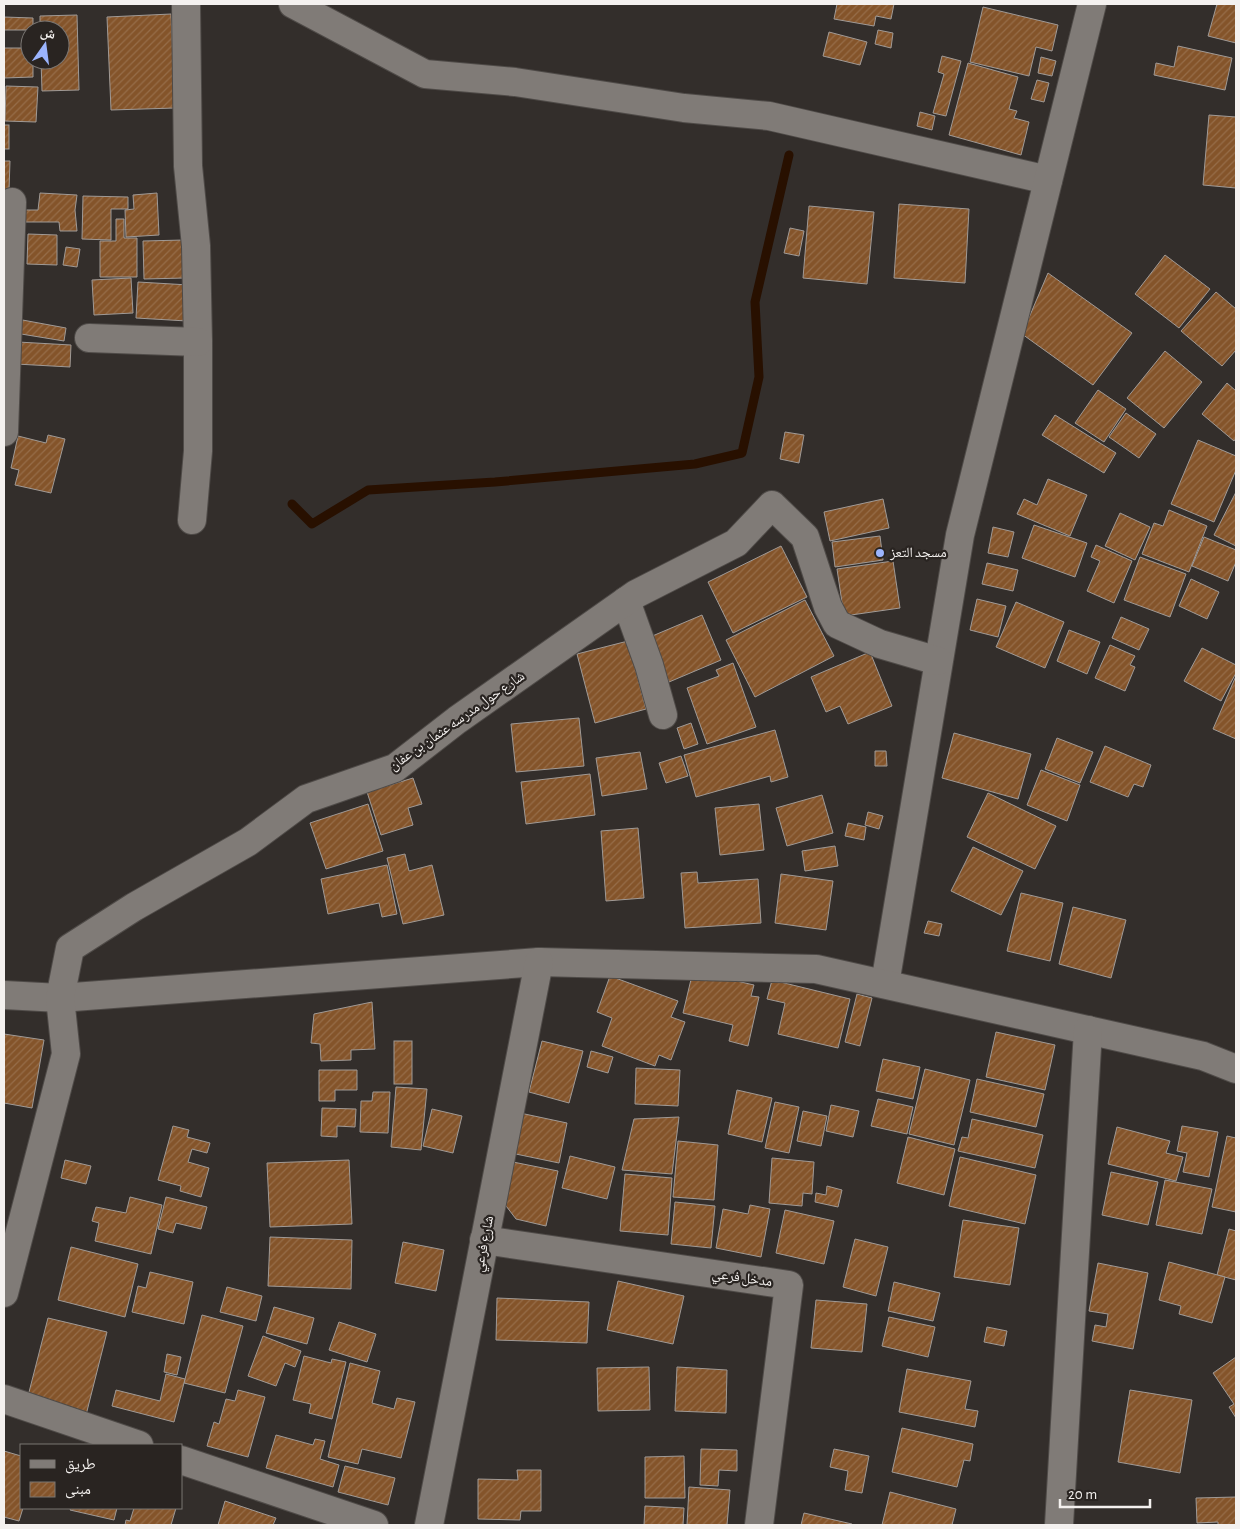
<svg xmlns="http://www.w3.org/2000/svg" width="1240" height="1529" font-family="'Alegreya Sans','Noto Naskh Arabic',sans-serif">
<style>
.lines{fill:none;stroke-linecap:round;stroke-linejoin:round}
.stream{stroke:#281000;stroke-width:9}
.building{fill:url(#building-hatch);stroke:#a09a96}
.minor-casing{stroke:#4f4b48;stroke-width:30}
.minor{stroke:#807b77;stroke-width:28}
.poi-dot{fill:#9bb4fd;stroke:#292421;stroke-width:2}
.labels{text-anchor:middle;dominant-baseline:central;stroke-width:4.5;stroke-linejoin:round;paint-order:stroke}
.poi-label{font-size:14px;fill:#f4f1ef;stroke:#292421;text-anchor:start}
.street-label{font-size:14px;fill:#f4f1ef;stroke:#292421}
</style>
<defs>
<pattern id="building-hatch" width="6" height="6" patternUnits="userSpaceOnUse" patternTransform="scale(1.25)"><rect width="6" height="6" fill="#84542a"/><path d="M-1 1l2-2M0 6l6-6M5 7l2-2" fill="none" stroke="#966d49"/></pattern>
</defs>
<rect width="100%" height="100%" fill="#332e2b"/>
<g class="lines">
<path class="stream" d="M292,504l20,20 56,-34 127,-8 200,-18 47,-11 17,-76 -4,-75 34,-147"/>
</g>
<g class="building">
<path d="M837,4h57l-3,15 -15,-3 -2,10 -40,-7z"/>
<path d="M1217,4h19v39l-28,-7z"/>
<path d="M983,7l75,18 -6,26 -16,-4 -7,29 -59,-14z"/>
<path d="M171,14l4,94 -64,2 -4,-93z"/>
<path d="M77,15l2,75 -37,1 -1,-31h19v-30h-20v-14z"/>
<path d="M4,17l29,1v12h-29z"/>
<path d="M878,30l15,3 -2,15 -16,-4z"/>
<path d="M829,32l38,10 -7,23 -37,-9z"/>
<path d="M1178,46l54,12 -7,32 -71,-15 2,-12 18,4z"/>
<path d="M4,48h26v12h3v17l-29,1z"/>
<path d="M942,56l19,5 -15,55 -13,-3 11,-39 -6,-2z"/>
<path d="M1041,57l15,4 -4,15 -14,-3z"/>
<path d="M968,63l50,14 -9,32 8,2 -3,7 15,4 -8,33 -72,-20z"/>
<path d="M1037,80l12,3 -5,19 -13,-3z"/>
<path d="M6,86l32,1 -2,35 -31,-1z"/>
<path d="M920,112l15,4 -3,14 -15,-4z"/>
<path d="M1209,115l27,2v71l-33,-3z"/>
<rect x="4" y="125" width="5" height="24"/>
<path d="M4,161h6l-1,29h-5z"/>
<path d="M40,193l37,2 -2,15 2,21h-17l-1,-9h-35l1,-12h13z"/>
<path d="M157,193l2,42 -33,2 -1,-27 9,-1 -1,-14z"/>
<path d="M83,196l45,1v12h-17v31l-29,-1z"/>
<path d="M899,204l70,5 -4,74 -71,-5z"/>
<path d="M809,206l65,6 -7,72 -64,-6z"/>
<path d="M116,219h8v19h13v39h-37v-36h16z"/>
<path d="M790,228l14,3 -5,25 -15,-3z"/>
<path d="M28,234l29,1v30l-30,-1z"/>
<path d="M184,240l1,38 -41,1 -1,-38z"/>
<path d="M66,247l14,2 -3,18 -14,-2z"/>
<path d="M1165,255l45,34 -31,39 -44,-34z"/>
<path d="M1048,273l84,60 -39,52 -71,-51z"/>
<path d="M131,278l2,35 -39,2 -2,-35z"/>
<path d="M138,282l51,3 -2,36 -51,-3z"/>
<path d="M1216,292l20,17v41l-14,16 -41,-35z"/>
<path d="M17,319l49,9 -2,13 -49,-8z"/>
<path d="M18,342l53,3 -1,22 -54,-3z"/>
<path d="M1165,351l37,31 -38,46 -37,-30z"/>
<path d="M1227,383l9,8v47l-2,3 -32,-27z"/>
<path d="M1098,390l28,19 -22,33 -29,-19z"/>
<path d="M1126,413l30,21 -17,24 -30,-21z"/>
<path d="M1055,415l61,38 -12,20 -62,-38z"/>
<path d="M785,432l19,3 -5,28 -19,-4z"/>
<path d="M48,435l17,4 -14,54 -36,-8 4,-15 -8,-2 7,-32 28,7z"/>
<path d="M1198,440l38,16v14l-22,52 -43,-18z"/>
<path d="M1048,479l39,16 -17,41 -53,-22 7,-15 13,6z"/>
<path d="M1236,492v54l-22,-11z"/>
<path d="M883,499l6,29 -59,13 -6,-29z"/>
<path d="M1169,510l38,16 -18,46 -47,-18 12,-31 9,3z"/>
<path d="M1120,513l30,14 -15,33 -30,-14z"/>
<path d="M1034,525l53,18 -12,34 -53,-19z"/>
<path d="M993,527l21,5 -6,25 -20,-4z"/>
<path d="M880,536l3,24 -48,7 -3,-25z"/>
<path d="M1204,537l32,13v12l-8,19 -36,-15z"/>
<path d="M1096,545l36,16 -18,42 -27,-12 13,-30 -9,-4z"/>
<path d="M781,546l26,51 -74,36 -25,-51z"/>
<path d="M1140,557l46,17 -16,43 -46,-17z"/>
<path d="M893,561l7,47 -56,8 -7,-47z"/>
<path d="M987,563l31,7 -5,21 -31,-7z"/>
<path d="M1191,579l28,13 -12,27 -28,-13z"/>
<path d="M977,599l29,7 -8,31 -28,-7z"/>
<path d="M805,600l29,56 -79,41 -29,-57z"/>
<path d="M1016,602l48,20 -19,46 -49,-21z"/>
<path d="M702,615l19,45 -52,22 -19,-45z"/>
<path d="M1121,617l28,12 -10,21 -27,-12z"/>
<path d="M1069,630l31,12 -13,32 -30,-13z"/>
<path d="M628,641l18,68 -51,14 -18,-69z"/>
<path d="M1110,645l25,11 -5,9 5,2 -10,24 -30,-13z"/>
<path d="M1202,648l34,17v8l-15,28 -37,-20z"/>
<path d="M870,652l22,54 -44,18 -8,-18 -14,6 -15,-35z"/>
<path d="M733,663l23,64 -49,17 -20,-56 32,-12 -3,-6z"/>
<path d="M1236,676v63l-23,-10z"/>
<path d="M579,718l5,48 -68,6 -5,-48z"/>
<path d="M691,723l7,21 -14,5 -7,-21z"/>
<path d="M775,730l13,47 -17,5 -1,-6 -74,21 -12,-42z"/>
<path d="M954,733l77,21 -13,45 -76,-21z"/>
<path d="M1057,738l36,14 -13,31 -35,-14z"/>
<path d="M1105,746l46,19 -8,22 -9,-3 -6,13 -38,-15z"/>
<path d="M875,751h11l1,15h-12z"/>
<path d="M640,752l7,37 -45,7 -6,-38z"/>
<path d="M681,756l7,20 -22,7 -7,-20z"/>
<path d="M1041,770l39,15 -13,36 -40,-16z"/>
<path d="M590,774l5,41 -69,9 -5,-42z"/>
<path d="M413,778l9,26 -14,4 5,17 -32,10 -14,-43z"/>
<path d="M988,793l68,33 -21,43 -68,-32z"/>
<path d="M822,795l11,38 -46,13 -11,-38z"/>
<path d="M368,804l15,47 -57,18 -16,-46z"/>
<path d="M759,804l5,46 -44,5 -5,-47z"/>
<path d="M868,812l15,4 -4,13 -14,-4z"/>
<path d="M848,823l18,4 -2,13 -19,-4z"/>
<path d="M638,828l6,70 -38,3 -5,-70z"/>
<path d="M835,846l3,20 -33,5 -3,-20z"/>
<path d="M973,847l50,24 -22,44 -50,-24z"/>
<path d="M405,854l4,17 23,-6 12,50 -41,9 -16,-66z"/>
<path d="M387,865l10,49 -15,3 -3,-14 -51,11 -7,-35z"/>
<path d="M697,872l1,11 60,-4 3,44 -76,5 -4,-55z"/>
<path d="M781,874l52,7 -7,49 -51,-7z"/>
<path d="M1021,893l42,10 -13,58 -43,-10z"/>
<path d="M1073,907l53,13 -15,58 -52,-14z"/>
<path d="M928,921l14,3 -3,12 -15,-3z"/>
<path d="M693,971l61,14 -3,11 8,1 -11,49 -19,-5 4,-16 -50,-12z"/>
<path d="M610,976l68,25 -7,16 14,5 -14,38 -12,-5 -4,11 -53,-20 10,-28 -15,-6z"/>
<path d="M772,980l78,19 -12,49 -60,-14 7,-31 -18,-4z"/>
<path d="M857,994l15,4 -12,48 -15,-4z"/>
<path d="M372,1002l3,47 -24,1v10l-30,1 -1,-17 -9,-1 3,-29z"/>
<path d="M996,1032l59,13 -10,45 -59,-13z"/>
<path d="M4,1034l40,6 -12,68 -28,-5z"/>
<rect x="394" y="1041" width="18" height="43"/>
<path d="M542,1041l41,10 -14,52 -40,-11z"/>
<path d="M591,1051l22,6 -5,16 -21,-6z"/>
<path d="M883,1059l37,8 -7,32 -37,-8z"/>
<path d="M636,1068l44,2 -2,36 -43,-2z"/>
<path d="M925,1069l45,11 -16,65 -45,-11z"/>
<path d="M319,1070h38v20h-22v11h-16z"/>
<path d="M977,1079l67,15 -8,33 -66,-15z"/>
<path d="M396,1087l31,2 -6,61 -30,-3z"/>
<path d="M737,1090l35,8 -10,44 -34,-8z"/>
<path d="M373,1092h17l-2,41 -28,-1 1,-31h11z"/>
<path d="M878,1099l35,8 -6,27 -36,-8z"/>
<path d="M775,1102l24,5 -10,46 -24,-5z"/>
<path d="M831,1105l28,6 -6,26 -27,-6z"/>
<path d="M322,1108l34,1 -1,18 -18,-1v11l-16,-1z"/>
<path d="M432,1109l30,7 -9,37 -30,-7z"/>
<path d="M803,1111l24,5 -6,30 -24,-5z"/>
<path d="M520,1113l47,10 -8,40 -48,-10z"/>
<path d="M679,1117l-7,57 -50,-4 12,-51z"/>
<path d="M972,1119l71,16 -8,33 -77,-17 4,-14 6,1z"/>
<path d="M173,1126l16,4 -2,7 23,6 -3,10 -15,-4 -4,13 21,6 -8,29 -21,-6 1,-5 -23,-6z"/>
<path d="M1182,1126l36,6 -9,45 -26,-5 4,-19 -10,-2z"/>
<path d="M1117,1127l53,14 -4,12 17,4 -7,24 -68,-17z"/>
<path d="M1227,1136l9,2v74l-24,-5z"/>
<path d="M908,1137l47,12 -11,46 -47,-12z"/>
<path d="M678,1141l40,4 -4,55 -41,-3z"/>
<path d="M570,1156l45,11 -8,32 -45,-11z"/>
<path d="M960,1157l76,18 -11,49 -76,-18z"/>
<path d="M772,1158l42,4 -2,32 -9,-1 -1,13 -33,-3z"/>
<path d="M65,1160l26,6 -5,18 -25,-6z"/>
<path d="M349,1160l3,64 -82,3 -3,-64z"/>
<path d="M508,1161l50,10 -12,55 -30,-7 -16,-21z"/>
<path d="M1111,1172l47,10 -10,43 -46,-10z"/>
<path d="M625,1174l47,4 -4,57 -48,-4z"/>
<path d="M1165,1180l47,9 -10,45 -46,-9z"/>
<path d="M827,1186l15,4 -4,17 -23,-5 1,-9 10,2z"/>
<path d="M130,1197l32,8 -11,49 -56,-13 4,-18 -7,-2 4,-14 30,6z"/>
<path d="M166,1197l41,10 -6,22 -25,-6 -3,10 -15,-4z"/>
<path d="M675,1202l40,4 -4,42 -40,-4z"/>
<path d="M750,1205l20,4 -9,48 -45,-9 7,-39 25,5z"/>
<path d="M785,1210l49,11 -10,43 -48,-11z"/>
<path d="M963,1220l56,8 -9,57 -56,-8z"/>
<path d="M1229,1229l7,2v49l-19,-5z"/>
<path d="M270,1237l82,3 -1,49 -83,-3z"/>
<path d="M855,1239l33,8 -12,49 -33,-9z"/>
<path d="M403,1242l41,8 -8,41 -41,-8z"/>
<path d="M71,1247l67,17 -13,53 -67,-17z"/>
<path d="M1169,1262l56,15 -13,46 -33,-9 2,-8 -22,-6z"/>
<path d="M1098,1263l50,10 -15,76 -41,-8 3,-16 11,2 2,-13 -19,-3z"/>
<path d="M150,1272l43,10 -9,42 -52,-12 6,-26 8,2z"/>
<path d="M618,1281l66,15 -11,48 -66,-14z"/>
<path d="M894,1282l46,11 -7,28 -45,-10z"/>
<path d="M227,1287l35,9 -6,25 -36,-9z"/>
<path d="M497,1298l92,4 -2,41 -91,-3z"/>
<path d="M816,1300l51,4 -5,48 -51,-4z"/>
<path d="M274,1307l40,11 -7,26 -41,-11z"/>
<path d="M202,1315l41,11 -18,67 -41,-10z"/>
<path d="M889,1317l46,10 -7,30 -46,-11z"/>
<path d="M48,1318l59,14 -21,83 -59,-15z"/>
<path d="M339,1322l37,12 -9,28 -38,-12z"/>
<path d="M987,1327l20,4 -3,15 -20,-4z"/>
<path d="M263,1336l38,15 -6,16 -10,-4 -9,23 -28,-10z"/>
<path d="M167,1354l14,3 -4,18 -13,-3z"/>
<path d="M304,1356l27,7 1,-4 14,3 -14,57 -23,-6 2,-9 -18,-4z"/>
<path d="M1236,1357v61l-7,-11 5,-3 -21,-31z"/>
<path d="M350,1363l30,8 -8,32 22,6 3,-11 18,4 -14,56 -39,-9 -4,15 -30,-7z"/>
<path d="M649,1367l1,43 -52,1 -1,-43z"/>
<path d="M677,1367l50,3 -1,43 -51,-2z"/>
<path d="M907,1369l64,12 -6,28 13,2 -3,16 -76,-15z"/>
<path d="M166,1374l19,5 -11,43 -62,-16 4,-16 44,11z"/>
<path d="M238,1390l27,7 -17,60 -41,-11 7,-24 5,2 7,-25 9,2z"/>
<path d="M1130,1390l62,10 -12,73 -62,-11z"/>
<path d="M902,1428l71,16 -3,17 -6,-1 -7,27 -65,-15z"/>
<path d="M276,1435l37,10 2,-6 10,2 -5,18 19,6 -6,22 -67,-19z"/>
<path d="M701,1449l36,1v21l-18,-1 -1,16 -18,-1z"/>
<path d="M834,1449l35,7 -7,37 -17,-3 3,-19 -18,-4z"/>
<path d="M4,1451l17,5 2,52 -4,13 -15,-4z"/>
<path d="M684,1456l1,42h-40v-41z"/>
<path d="M345,1466l50,12 -7,27 -50,-13z"/>
<path d="M517,1470h24v41h-20l-1,9 -42,-1v-40l40,1z"/>
<path d="M689,1487l41,3 -3,35h-40z"/>
<path d="M890,1492l66,17 -4,16h-70z"/>
<path d="M1236,1497v28h-18v-3l-21,1 -1,-25z"/>
<path d="M225,1501l51,17 -3,7h-55z"/>
<path d="M645,1506l39,2 -1,17h-39z"/>
<path d="M71,1508h46l-3,12 -44,-10z"/>
<path d="M134,1508h42l-5,17h-46l1,-5 4,1z"/>
<path d="M804,1513l48,11v1h-51z"/>
</g>
<g class="lines">
<defs>
<g id="minor">
<path d="M186,4l2,162 8,80 2,96v109l-6,69"/>
<path d="M293,4l132,70 90,8 169,26 85,8 279,64"/>
<path d="M89,338l109,4"/>
<path d="M4,432l8,-230"/>
<path d="M626,601l23,64 14,50"/>
<path d="M885,984l75,-449 132,-531"/>
<path d="M4,995l56,3 479,-36 277,7 387,87 33,13"/>
<path d="M484,1240l305,45 -30,240"/>
<path d="M4,1293l62,-239 -6,-56 10,-50 64,-41 114,-65 58,-43 89,-31 62,-48 179,-126 100,-51 36,-38 33,32 23,70 9,17 43,20 58,17"/>
<path d="M4,1399l135,46"/>
<path d="M181,1460l193,65"/>
<path d="M429,1525l110,-563"/>
<path d="M1059,1525l29,-495"/>
</g>
</defs>
<use href="#minor" class="minor-casing"/>
<use href="#minor" class="minor"/>
</g>
<circle class="poi-dot" cx="880" cy="553" r="5"/>
<g class="labels">
<g class="poi-label">
<text x="890" y="553">مسجد التعز</text>
</g>
<g class="street-label">
<text transform="translate(457 721) rotate(-35)">شارع حول مدرسه عثمان بن عفان</text>
<text transform="translate(484 1244) rotate(-79)">شارع فرعي</text>
<text transform="translate(742 1278) rotate(8)">مدخل فرعي</text>
</g>
</g>
<rect width="1240" height="1529" fill="none" stroke="#f4f1ef" stroke-width="10"/>
<rect x="20" y="1444" width="162" height="65" fill="#292421" stroke="#7a7673"/>
<rect x="30" y="1460" width="25" height="8" fill="#807b77" stroke="#7a7673"/>
<text x="65" y="1469" font-size="15" fill="#f4f1ef">طريق</text>
<rect x="30" y="1482" width="25" height="15" fill="url(#building-hatch)" stroke="#7a7673"/>
<text x="65" y="1494" font-size="15" fill="#f4f1ef">مبنى</text>
<g transform="translate(45 45) rotate(14)"><circle r="24" fill="#292421" stroke="#7a7673"/>
<path d="M0-4L9 19L0 12L-9 19Z" fill="#9bb4fd"/>
<text y="-8" font-size="14" font-weight="bold" text-anchor="middle" fill="#f4f1ef">ش</text>
</g>
<path d="M1060 1499v8h90v-8" fill="none" stroke="#f4f1ef" stroke-width="2.5"/>
<text x="1068" y="1499" font-size="15" fill="#f4f1ef" stroke="#292421" stroke-width="4" paint-order="stroke">20 m</text>
</svg>
